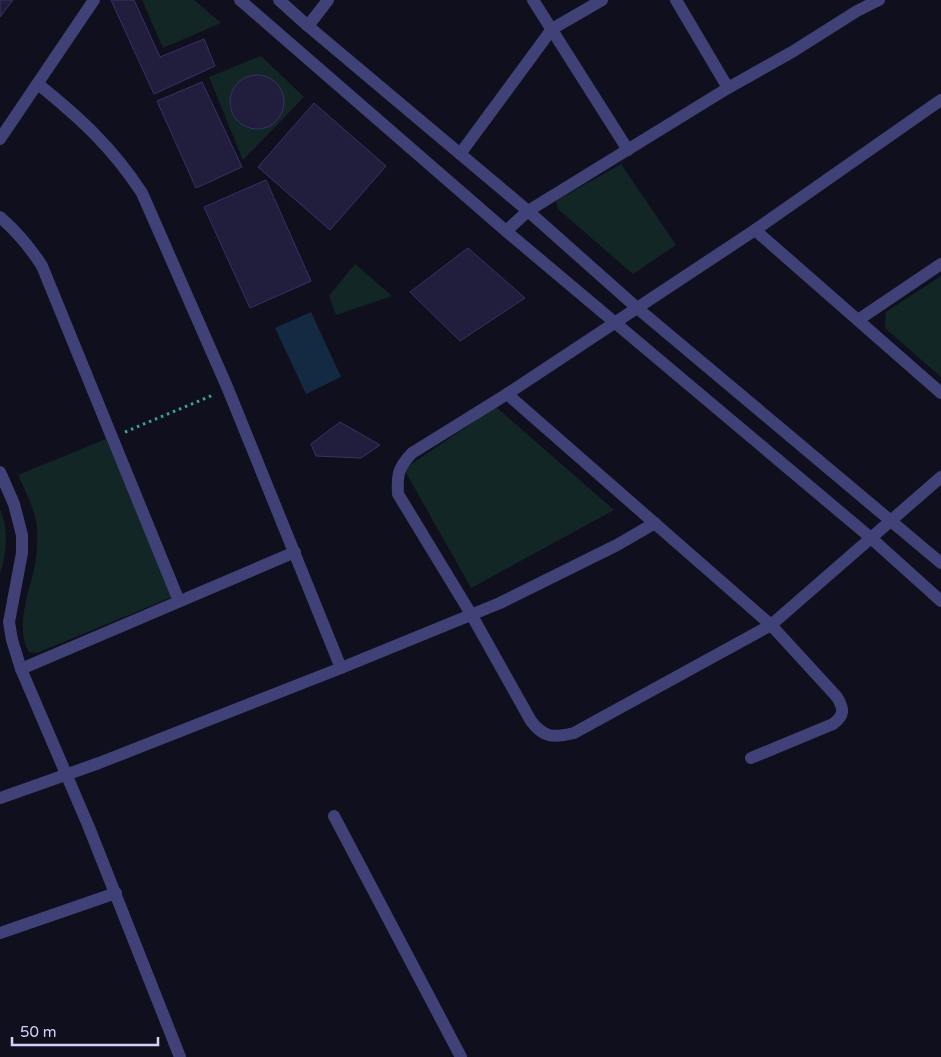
<svg xmlns="http://www.w3.org/2000/svg" width="941" height="1057" font-family="'Varela Round',sans-serif">
<style>
.green{fill:#122725}
.water{fill:#142942}
.building{fill:#211d3c;stroke:#393266}
.lines{fill:none;stroke-linecap:round;stroke-linejoin:round}
.path{stroke:#3ba396;stroke-width:3;stroke-dasharray:2.5 4;stroke-linecap:butt}
.street{stroke:#3f4177;stroke-width:12}
</style>
<rect width="100%" height="100%" fill="#100f1e"/>
<g class="green">
<path d="M142,0h52l27,23 -58,25z"/>
<path d="M261,56l43,41 -61,63 -34,-83z"/>
<path d="M621,164l55,81 -43,29 -75,-65 -2,-8z"/>
<path d="M355,264l37,32 -56,19 -7,-19z"/>
<path d="M941,276v101l-56,-49 1,-16z"/>
<path d="M496,407l118,103 -143,78 -67,-119z"/>
<path d="M106,439l66,158 -135,56 -8,-1c-14,-23 -1,-57 5,-82 3,-13 4,-28 3,-41 -1,-19 -12,-38 -19,-54z"/>
<path d="M0,509c9,22 7,42 0,65z"/>
</g>
<path class="water" d="M311,312l30,65 -35,17 -31,-66z"/>
<g class="building">
<path d="M0,0h13l-13,17z"/>
<path d="M111,0h23l26,57 44,-18 11,27 -61,28z"/>
<circle cx="257" cy="102" r="27"/>
<path d="M202,82l40,85 -46,21 -39,-87z"/>
<path d="M314,103l72,63 -56,64 -72,-63z"/>
<path d="M266,180l45,101 -61,27 -46,-101z"/>
<path d="M468,248l57,50 -65,43 -50,-49z"/>
<path d="M340,422l40,23 -19,13 -45,-2 -5,-12z"/>
</g>
<g class="lines">
<path class="path" d="M125,432l88,-37"/>
<g class="street">
<path d="M240,0l266,231 365,307 70,63"/>
<path d="M279,0l29,26 220,185 108,96 305,256"/>
<path d="M533,0l95,150"/>
<path d="M676,0l52,88"/>
<path d="M308,26l20,-26"/>
<path d="M38,84c42,34 74,63 104,109l86,196 113,279"/>
<path d="M941,100l-186,130 -248,164 -95,59c-14,15 -15,21 -14,41l73,120 60,107c13,17 22,17 43,12l197,-108 170,-148"/>
<path d="M0,139l94,-139"/>
<path d="M460,154l92,-125 50,-29"/>
<path d="M0,217c17,15 30,30 42,49l137,335"/>
<path d="M755,230l186,163"/>
<path d="M506,231l22,-20 200,-123 64,-36 65,-41 22,-11"/>
<path d="M858,320l83,-56"/>
<path d="M507,394l264,231 66,72c7,12 8,18 -4,27l-82,34"/>
<path d="M0,472l14,32 8,31v18l-13,69 3,18 9,29 67,156 92,232"/>
<path d="M21,669l274,-117"/>
<path d="M0,798l99,-35 242,-95 159,-65 117,-58 38,-22"/>
<path d="M334,816l127,241"/>
<path d="M0,933l116,-40"/>
</g>
</g>
<path d="M12 1037v8h146v-8" fill="none" stroke="#d3d1f9" stroke-width="2.5"/>
<text x="20" y="1037" font-size="15" fill="#d3d1f9" stroke="#100f1e" stroke-width="4" paint-order="stroke">50 m</text>
</svg>
